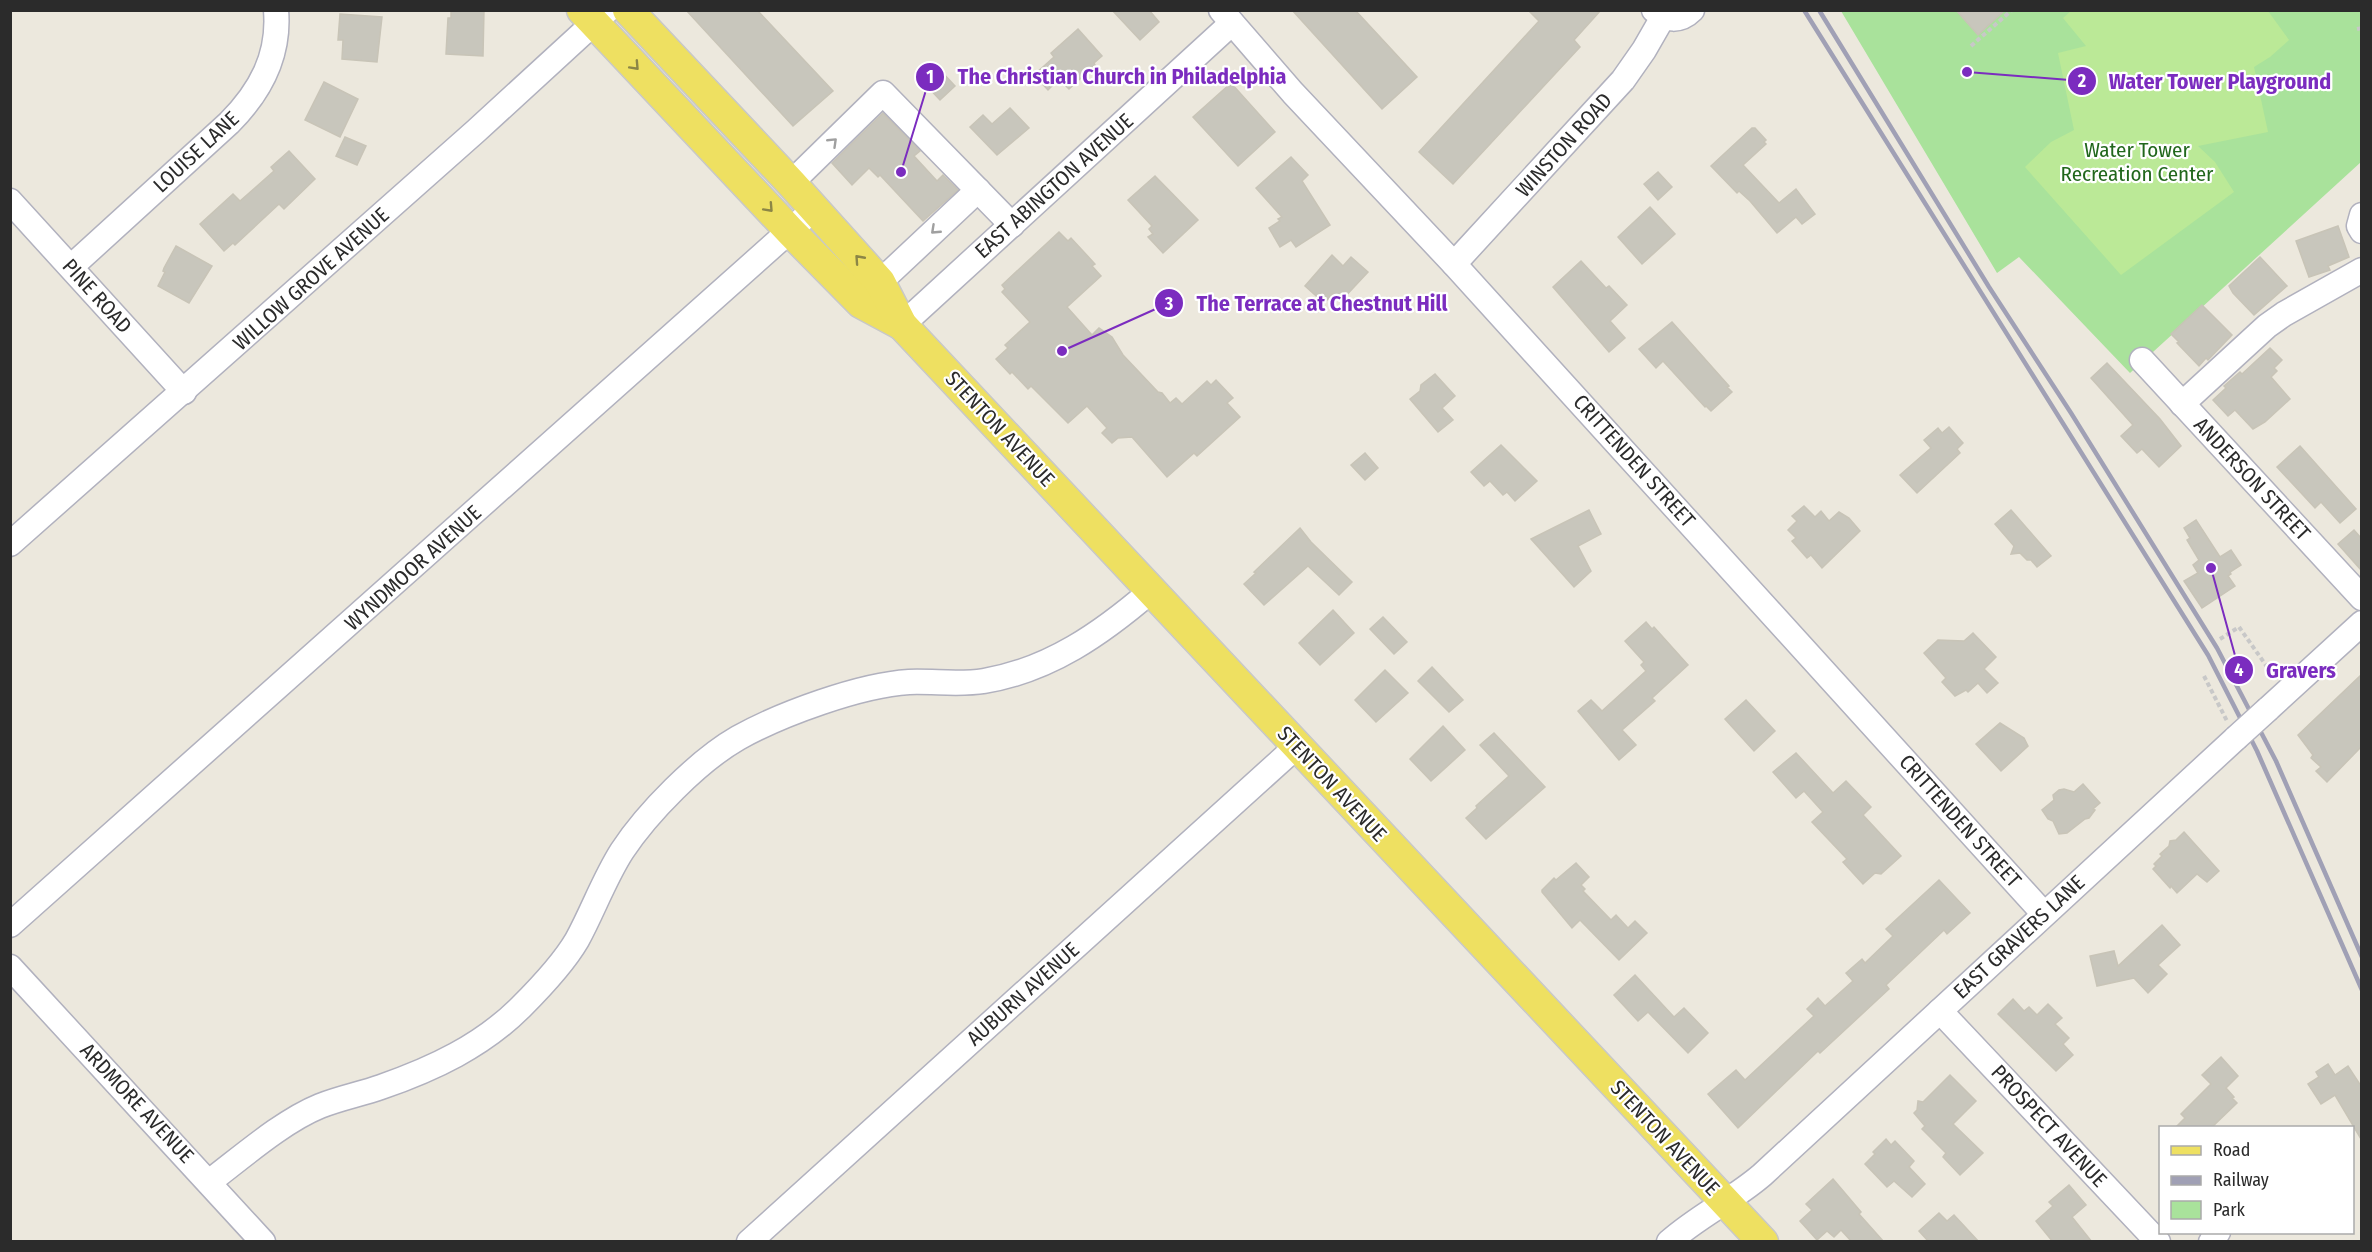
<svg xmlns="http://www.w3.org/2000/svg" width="2372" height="1252" font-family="'Fira Sans Condensed',sans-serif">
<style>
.green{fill:#a9e29b}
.pitch{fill:#bbe997}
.building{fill:#c8c6bc;stroke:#c8c4b7;stroke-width:1.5}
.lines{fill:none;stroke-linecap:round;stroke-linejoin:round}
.minor-casing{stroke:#b1b1be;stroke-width:27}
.major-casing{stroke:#c8c8c8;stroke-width:33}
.path{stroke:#c8c8c8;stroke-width:4;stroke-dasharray:4.5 3;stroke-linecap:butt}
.minor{stroke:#fff;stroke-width:24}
.major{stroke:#eee061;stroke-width:30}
.rail{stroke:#a0a0b5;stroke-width:4.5}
.minor-bridge-casing{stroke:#b1b1be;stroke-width:27;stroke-linecap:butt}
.minor-bridge{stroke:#fff;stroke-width:24}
.oneway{stroke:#8c8646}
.oneway2{stroke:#a0a0a0}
.labels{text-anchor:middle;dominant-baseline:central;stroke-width:4.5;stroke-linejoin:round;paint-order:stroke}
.street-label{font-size:21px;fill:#2b2b2b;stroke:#fff}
.park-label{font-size:21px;fill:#21671c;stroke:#fff}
.leader{fill:none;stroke:#7b2cbf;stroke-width:2}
.callout-dot{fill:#7b2cbf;stroke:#fff;stroke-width:2}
.mark-label{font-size:18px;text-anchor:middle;font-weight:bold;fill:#fff}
.callout-label{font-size:22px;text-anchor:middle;font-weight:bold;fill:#7b2cbf;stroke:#fff;stroke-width:4.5;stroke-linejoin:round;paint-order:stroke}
</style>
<rect width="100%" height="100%" fill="#ece8dd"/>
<path class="green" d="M1841,11h520v151l-231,211 -111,-116 -22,16z"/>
<path class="pitch" d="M2071,11h197l21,29 -19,17 -16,10 14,65 -70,14 17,16 19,30 -113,83 -96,-108 26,-25 23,-12 -16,-77 28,-7 -23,-28z"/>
<g class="building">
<path d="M451,10h33l-1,46 -37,-2 2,-36h3z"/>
<path d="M686,10h71l76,81 -40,35z"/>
<path d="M1112,10h37l10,12 -19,18z"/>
<path d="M1292,10h63l62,67 -35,32z"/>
<path d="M1528,10h73l-27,30 6,7 -127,137 -34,-32 120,-131z"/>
<path d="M1956,10h49l-27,25z"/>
<path d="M340,14l42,3 -5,45 -35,-3 1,-19h-5z"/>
<path d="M1078,29l24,27 -8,7 1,2 -26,24 -10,-10 -11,11 -14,-15 20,-18 -3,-4z"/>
<path d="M940,70l15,16 -15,14 -15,-16z"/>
<path d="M324,82l34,17 -18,38 -35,-17z"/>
<path d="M1231,83l44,49 -37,34 -45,-49z"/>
<path d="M1010,108l19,20 -32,27 -27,-28 13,-12 9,9z"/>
<path d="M883,113l37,38 -6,5 23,25 6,-6 15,15 -35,31 -43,-46 -2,2 -9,-9 -17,17 -20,-22z"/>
<path d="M1752,128h3l11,12 -2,2 2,2 -23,21 36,38 17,-14 19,25 -13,10 -6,-7 -19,16 -27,-32 -11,-10 -2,2 -26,-27z"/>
<path d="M345,137l21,9 -9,19 -21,-9z"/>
<path d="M289,151l26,28 -31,30 -5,-5 -44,41 -2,-2 -9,8 -24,-27 33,-30 7,7 34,-30 -3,-4z"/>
<path d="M1291,157l17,18 -6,6 28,44 -34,22 -5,-7 -11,7 -11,-19 11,-7 -2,-2 4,-2 -26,-29z"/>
<path d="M1658,172l14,15 -14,13 -14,-16z"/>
<path d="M1155,176l43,44 -35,33 -15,-16 5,-3 -4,-5 3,-3 -24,-26z"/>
<path d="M1650,207l25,27 -33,30 -24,-27z"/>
<path d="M2338,226l11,31 -21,9 2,4 -21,7 -13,-36z"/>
<path d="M1059,232l9,9 3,-3 24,26 -3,2 9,10 -34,31 25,28 7,-7 13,9 11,18 35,37 4,1 8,10 6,-5 6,6 25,-23 4,4 5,-5 17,18 -6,5 13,14 -43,39 -3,-3 -27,24 -35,-40 -14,1 -6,5 -10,-10 5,-5 -20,-22 -19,17 -37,-37 -3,3 -16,-17 -2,2 -14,-15 12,-11 -3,-3 25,-23 -28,-30 3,-3 -3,-4z"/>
<path d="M176,246l36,20 -23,37 -31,-17 7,-14 -2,-1 1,-3z"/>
<path d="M1332,255l11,11 8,-9 17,15 -27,29 -8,-7 -9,9 -19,-17z"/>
<path d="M2260,257l27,29 -33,29 -21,-22 -4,-7z"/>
<path d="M1581,261l25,27 3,-2 18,19 -17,16 15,17 -16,14 -56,-65z"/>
<path d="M2202,305l30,30 -24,25 -2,-2 -7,8 -22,-23 2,-1 -8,-8z"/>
<path d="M1672,322l57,64 -2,1 5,5 -21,19 -5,-5 -1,1 -42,-46 -7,7 -17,-19z"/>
<path d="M2270,348l12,12 -8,8 3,3 -6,6 19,22 -25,23 -12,7 -18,-19 -7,6 -15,-16 13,-12 -2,-2 16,-14 2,2z"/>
<path d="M2107,363l53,56 21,27 -22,21 -17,-18 -5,4 -16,-17 12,-11 -42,-47z"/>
<path d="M1435,374l20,22 -13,12 11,12 -15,12 -28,-33 10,-8 1,-6z"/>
<path d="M1949,427l14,16 -6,6 3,4 -43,40 -17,-18 31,-27 -7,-8 14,-12 4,5z"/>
<path d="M1501,445l36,36 -22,20 -8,-9 -4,3 -13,-14 -6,5 -13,-14z"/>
<path d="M2300,446l56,63 -16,14 -19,-21 -6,6 -38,-41z"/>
<path d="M1365,453l13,15 -13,12 -14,-15z"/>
<path d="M1804,506l11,11 6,-6 8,10 10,-9 10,6 11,13 -38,37 -11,-13 -4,3 -15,-17 4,-3 -8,-8 9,-9 -5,-5z"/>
<path d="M1589,510l12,24 -23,12 13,25 -17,16 -43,-48z"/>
<path d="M2011,510l40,46 -14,11 -6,-7h-4l-7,-7 -9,1 3,-8 -19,-22z"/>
<path d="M2196,520l24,37 11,-7 10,15 -11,7 1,2 -3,2 7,10 -33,22 -18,-27 14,-8 -5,-8 6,-5 -12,-20 3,-2 -6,-10z"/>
<path d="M1300,528l11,14 41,40 -13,13 -31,-29 -44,39 -20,-21 12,-11 -2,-1z"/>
<path d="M2354,530l7,8v32l-23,-26z"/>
<path d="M1333,610l21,23 -34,32 -21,-22z"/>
<path d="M1383,617l24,25 -13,12 -24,-25z"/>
<path d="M1646,622l6,7 2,-2 34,38 -36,33 3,3 -33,29 14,15 -17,15 -41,-49 13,-11 11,11 44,-40 -5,-6 3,-3 -19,-21z"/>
<path d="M1973,633l23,24 -12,12 14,14 -11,10 -9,-10 -10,9 -2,-2 -11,6 -13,-14 4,-4 -22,-25 14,-13 26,1z"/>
<path d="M1432,667l31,33 -14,12 -31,-31z"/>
<path d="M1385,670l23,23 -32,29 -21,-22z"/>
<path d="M2361,675v72l-34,35 -11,-11 5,-4 -10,-9 2,-3 -15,-20z"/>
<path d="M1746,700l29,31 -21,20 -29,-32z"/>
<path d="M2000,723l24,15 4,8 -27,25 -25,-27z"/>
<path d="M1443,726l22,24 -34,31 -21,-22z"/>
<path d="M1494,733l51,54 -59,52 -20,-21 11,-10 -1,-2 33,-30 -29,-31z"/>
<path d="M1796,753l37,40 13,-12 25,26 -8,8 38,41 -20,18 -6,-1 -12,11 -20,-22 4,-3 -35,-37 11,-10 -19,-21 -8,7 -23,-26z"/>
<path d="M2083,784l17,19 -7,6 2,1 -6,8 -4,1 -18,14 -8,1 -6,-13 -5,-2 -6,-9 12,-10 -1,-5 6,-5 5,-1 10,3z"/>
<path d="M2184,832l35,39 -12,11 -10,-8 -20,19 -6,-7 -1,2 -17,-19 3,-3 -2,-2 8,-8 -2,-2 9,-8 1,-5 6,-1z"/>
<path d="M1576,863l13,14 -8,8 4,4 -2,2 28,29 5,-5 12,13 7,-7 12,12 -28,27 -39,-40 -8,8 -30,-36v-2l12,-12 2,2z"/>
<path d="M1939,880l31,33 -23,21 -3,-4 -58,55 3,4 -69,64 -2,-2 -80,77 -30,-34 28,-24 9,10 69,-64 -7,-7 11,-11 7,8 28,-25 -7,-8 16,-14 3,4 28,-27 -7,-7z"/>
<path d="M2162,925l18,20 -22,20 9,9 -19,19 -14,-15 -37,8 -7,-30 24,-5 4,15z"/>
<path d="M1635,975l39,42 10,-9 24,25 -20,20 -40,-41 -10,9 -24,-26z"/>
<path d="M2013,999l11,12 5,-4 8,8 11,-11 14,14 -7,6 14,14 -6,6 10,11 -17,16 -58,-57z"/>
<path d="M2221,1057l17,19 -12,12 8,9 -2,1 5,5 -26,25h-36l10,-10 -4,-4 30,-30 -9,-9z"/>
<path d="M2328,1064l7,11 13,-9 13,20v53l-26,-44 -14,9 -13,-20 11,-7 -3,-5z"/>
<path d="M1950,1075l26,26 -23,23 30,29 -23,22 -17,-18 3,-4 -24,-24 3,-3 -11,-13 3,-3 1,-9 5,1z"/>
<path d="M1886,1139l5,6 4,-4 19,20 -5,6 16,17 -13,13 -18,-16 -7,6 -22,-23 10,-10 -2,-2z"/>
<path d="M1833,1179l28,33 -2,2 25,28h-32l-11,-12 -7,7 -7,-6 -10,9 -17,-19 12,-11 -6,-6z"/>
<path d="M2069,1185l17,20 -14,12 20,25h-39l-17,-21 17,-15 -4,-4z"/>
<path d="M1939,1213l8,8 7,-6 25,27h-50l-10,-11z"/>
</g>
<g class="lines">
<defs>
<g id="minor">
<path d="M1221,10l72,83 161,171 590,650"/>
<path d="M1654,10c12,11 26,12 38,0"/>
<path d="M791,183l92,-90 129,132"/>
<path d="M10,201l174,191"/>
<path d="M2362,215l-3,11 3,5"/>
<path d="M1454,264l169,-184 21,-30 19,-33"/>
<path d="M71,267l158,-144c31,-31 51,-67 47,-113"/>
<path d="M880,282l98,-92"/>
<path d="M902,325l330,-302"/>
<path d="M2142,360l220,238"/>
<path d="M2182,404l85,-78 17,-12 78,-44"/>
<path d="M10,544l466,-413 132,-121"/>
<path d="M2268,709l94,-86"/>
<path d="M10,925l794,-707"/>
<path d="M10,967l253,275"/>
<path d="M1940,1011l218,231"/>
<path d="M209,1182c33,-25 74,-61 111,-76 20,-8 41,-12 61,-19 52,-18 101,-41 140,-80 20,-20 42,-43 56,-67 16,-29 27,-61 45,-89 25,-38 76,-90 116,-113 43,-24 122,-53 171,-56 25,-1 50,3 75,-1 66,-11 118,-48 167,-90"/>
<path d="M749,1242l548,-496"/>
<path d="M1669,1242c29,-26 64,-42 93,-67l474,-437"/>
<path d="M2211,1242l7,-10"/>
</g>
<g id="major">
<path d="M582,10l209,222 70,71 41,22"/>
<path d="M628,10l163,173 89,99 22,43 861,917"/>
</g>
</defs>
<use href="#minor" class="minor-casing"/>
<use href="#major" class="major-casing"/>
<g class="path">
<path d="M2357,29l5,-1"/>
<path d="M1971,46l41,-36"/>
<path d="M2220,639l19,-12 36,51"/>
<path d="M2204,676l23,45"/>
</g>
<use href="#minor" class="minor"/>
<use href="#major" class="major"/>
<g class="rail">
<path d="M1804,10l404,645 49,96 105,239"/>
<path d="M1819,10l170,277 82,126 146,235 59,113 86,196"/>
</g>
<defs>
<path id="minor-bridge" d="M2236,738l32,-29"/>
</defs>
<use href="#minor-bridge" class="minor-bridge-casing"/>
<use href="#minor-bridge" class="minor-bridge"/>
</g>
<defs><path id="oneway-chevron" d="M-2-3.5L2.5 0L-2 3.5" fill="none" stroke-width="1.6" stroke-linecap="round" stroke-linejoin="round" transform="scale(1.5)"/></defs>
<g class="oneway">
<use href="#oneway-chevron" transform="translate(635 66) rotate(47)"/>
<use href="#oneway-chevron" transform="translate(769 208) rotate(47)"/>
<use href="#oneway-chevron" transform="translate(859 259) rotate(-132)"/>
</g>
<g class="oneway2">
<use href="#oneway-chevron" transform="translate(833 142) rotate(-44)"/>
<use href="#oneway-chevron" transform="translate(935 230) rotate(137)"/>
</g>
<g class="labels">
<g class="street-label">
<text transform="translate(1564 145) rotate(-48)">WINSTON ROAD</text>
<text transform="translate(196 152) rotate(-43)">LOUISE LANE</text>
<text transform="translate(1054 186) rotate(-42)">EAST ABINGTON AVENUE</text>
<text transform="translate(311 279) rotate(-42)">WILLOW GROVE AVENUE</text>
<text transform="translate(97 296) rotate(48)">PINE ROAD</text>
<text transform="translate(1000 429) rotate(47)">STENTON AVENUE</text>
<text transform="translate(1634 461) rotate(48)">CRITTENDEN STREET</text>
<text transform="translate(2252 479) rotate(47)">ANDERSON STREET</text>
<text transform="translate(413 568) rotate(-42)">WYNDMOOR AVENUE</text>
<text transform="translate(1332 784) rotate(47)">STENTON AVENUE</text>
<text transform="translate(1960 821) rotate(48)">CRITTENDEN STREET</text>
<text transform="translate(2019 937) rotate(-43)">EAST GRAVERS LANE</text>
<text transform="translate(1023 994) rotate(-42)">AUBURN AVENUE</text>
<text transform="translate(137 1103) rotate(47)">ARDMORE AVENUE</text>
<text transform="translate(2049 1126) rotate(47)">PROSPECT AVENUE</text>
<text transform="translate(1665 1138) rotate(47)">STENTON AVENUE</text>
</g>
<g class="park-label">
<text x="2137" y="150">Water Tower<tspan x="2137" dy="24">Recreation Center</tspan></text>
</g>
</g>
<path class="leader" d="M901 172L930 77M1967 72L2082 81M1062 351L1169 303M2211 568L2239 670"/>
<g class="callout-dot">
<circle cx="901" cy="172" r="6"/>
<circle cx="1967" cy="72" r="6"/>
<circle cx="1062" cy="351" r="6"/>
<circle cx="2211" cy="568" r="6"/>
<circle cx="930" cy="77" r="15"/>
<circle cx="2082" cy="81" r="15"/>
<circle cx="1169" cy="303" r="15"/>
<circle cx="2239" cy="670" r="15"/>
</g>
<g class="mark-label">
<text x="930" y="83">1</text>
<text x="2082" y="87">2</text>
<text x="1169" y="310">3</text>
<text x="2239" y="676">4</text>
</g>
<g class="callout-label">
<text x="1122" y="84">The Christian Church in Philadelphia</text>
<text x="2220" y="89">Water Tower Playground</text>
<text x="1322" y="311">The Terrace at Chestnut Hill</text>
<text x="2301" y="678">Gravers</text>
</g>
<rect width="2372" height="1252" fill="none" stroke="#2b2b2b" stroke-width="24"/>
<rect x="2159" y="1126" width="195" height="108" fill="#ffffff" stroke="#aaaaaa" stroke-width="1.5"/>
<rect x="2171" y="1146" width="30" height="9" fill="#eee061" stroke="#aaaaaa" stroke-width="1.5"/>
<text x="2213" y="1156" font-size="18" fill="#2b2b2b">Road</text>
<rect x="2171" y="1176" width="30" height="9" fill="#a0a0b5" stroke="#aaaaaa" stroke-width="1.5"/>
<text x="2213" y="1186" font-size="18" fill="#2b2b2b">Railway</text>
<rect x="2171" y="1201" width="30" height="18" fill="#a9e29b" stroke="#aaaaaa" stroke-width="1.5"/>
<text x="2213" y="1216" font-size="18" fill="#2b2b2b">Park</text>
</svg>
